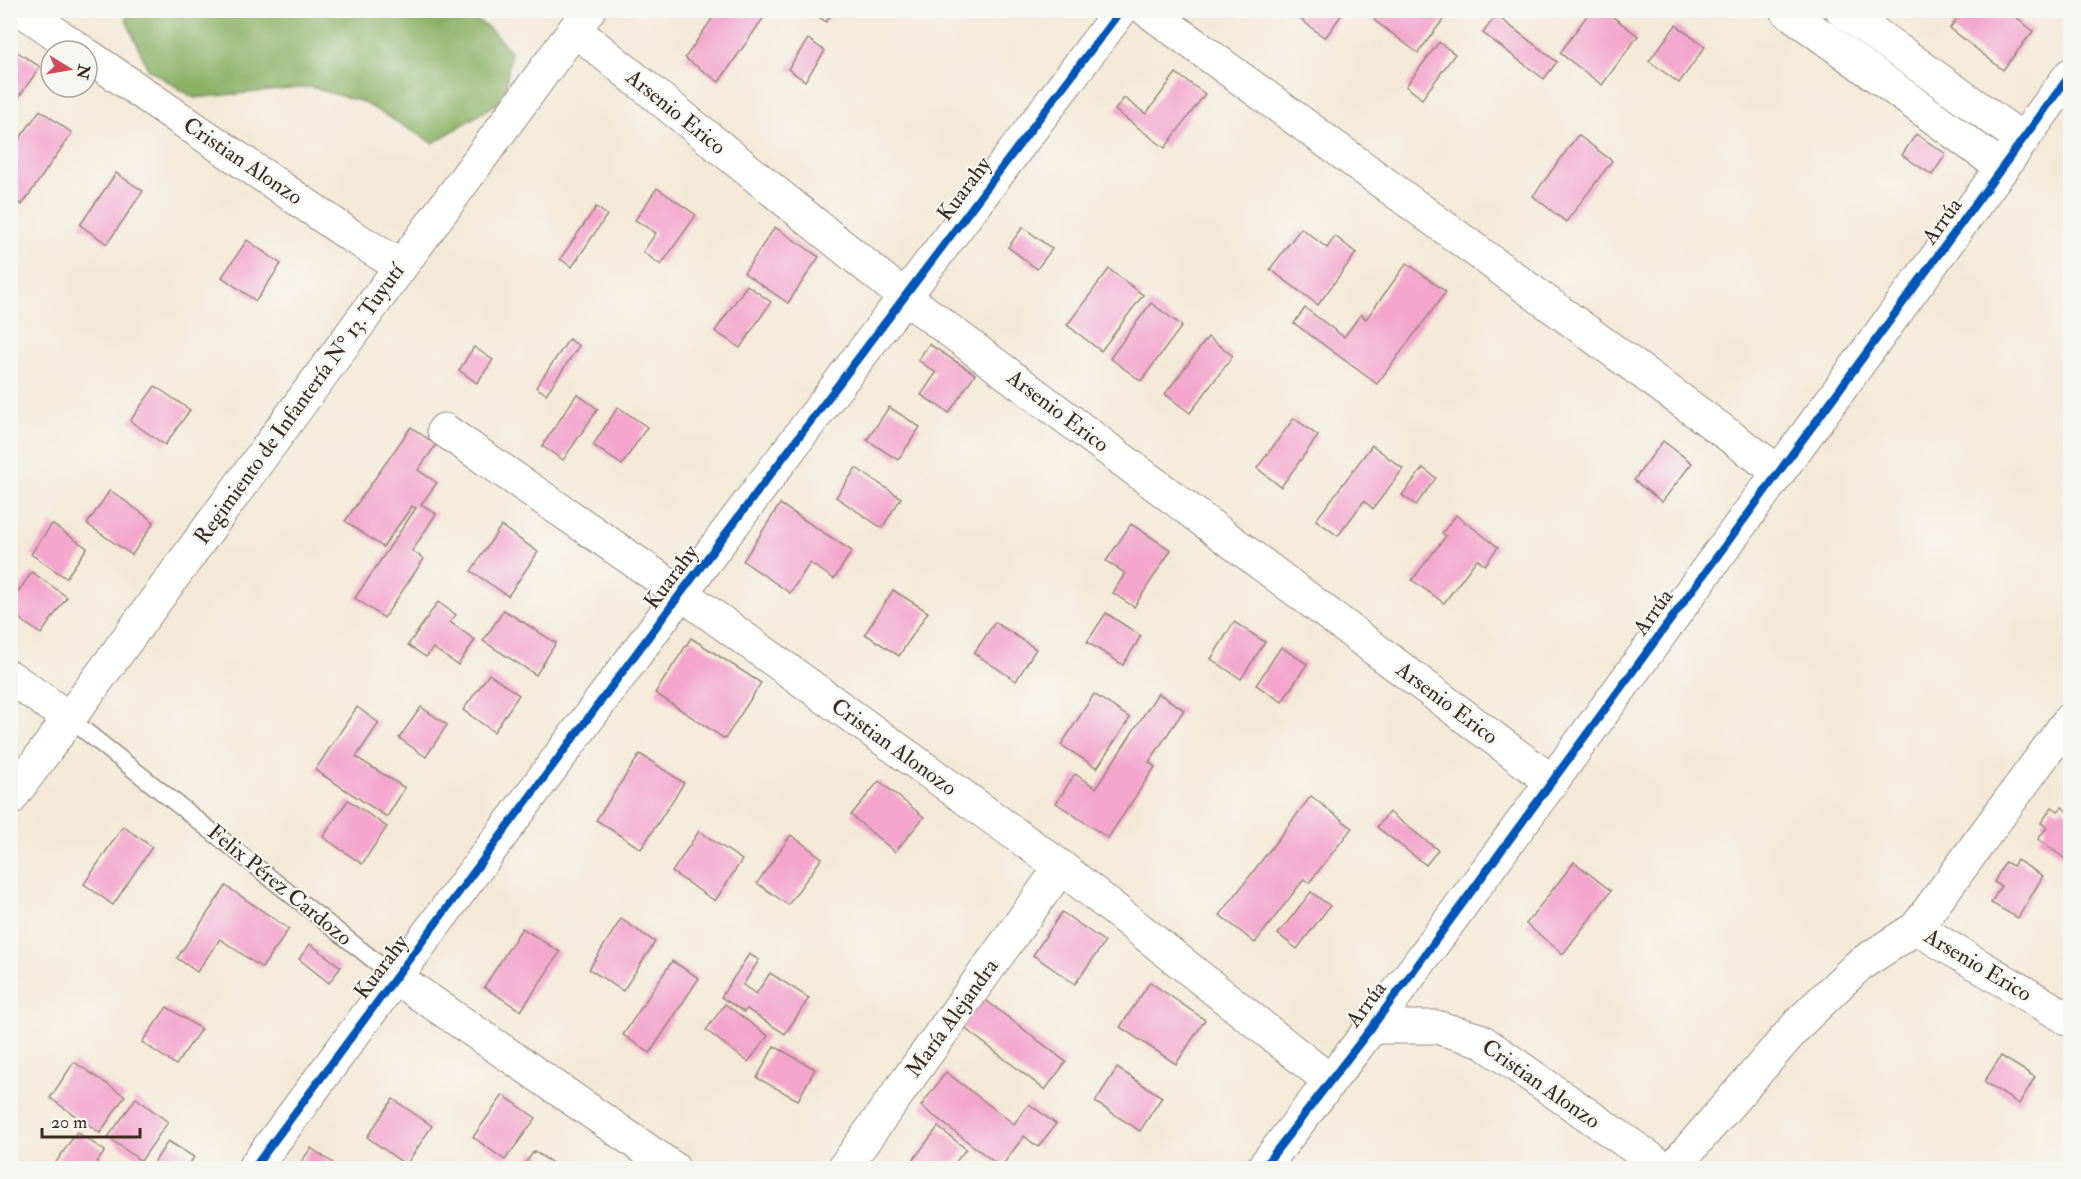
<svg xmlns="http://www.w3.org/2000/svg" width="2081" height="1179" font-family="'IM FELL Double Pica',serif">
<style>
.forest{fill:#8bb166;stroke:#636e42;stroke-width:1.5}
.building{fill:#f3a5cc}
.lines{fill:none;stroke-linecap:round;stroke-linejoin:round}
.service-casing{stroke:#988a7b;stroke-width:19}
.minor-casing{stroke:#988a7b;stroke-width:35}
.tertiary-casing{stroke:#988a7b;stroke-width:35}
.service{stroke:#fff;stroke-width:16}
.minor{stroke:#fff;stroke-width:33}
.tertiary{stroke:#fff;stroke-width:33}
.cycleway-casing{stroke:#f6f6f2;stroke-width:11}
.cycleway{stroke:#0057b8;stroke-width:8}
.labels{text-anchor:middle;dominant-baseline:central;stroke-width:4.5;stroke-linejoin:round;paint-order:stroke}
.street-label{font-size:22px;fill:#3b2a1e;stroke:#f6f6f2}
</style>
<rect width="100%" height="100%" fill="#f6f6f2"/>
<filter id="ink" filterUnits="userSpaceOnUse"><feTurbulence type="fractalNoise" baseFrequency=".0167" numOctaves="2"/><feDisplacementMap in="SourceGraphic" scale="12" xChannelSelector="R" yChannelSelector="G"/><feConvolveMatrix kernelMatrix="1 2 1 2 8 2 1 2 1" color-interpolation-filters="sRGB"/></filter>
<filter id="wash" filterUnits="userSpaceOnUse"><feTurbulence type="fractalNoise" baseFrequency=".008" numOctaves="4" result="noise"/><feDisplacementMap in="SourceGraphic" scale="24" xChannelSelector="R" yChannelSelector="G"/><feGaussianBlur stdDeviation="1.35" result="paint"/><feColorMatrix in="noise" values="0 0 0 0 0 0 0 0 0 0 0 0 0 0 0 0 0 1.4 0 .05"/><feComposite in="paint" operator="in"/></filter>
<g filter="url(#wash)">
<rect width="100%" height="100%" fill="#f4e9d8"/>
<path class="forest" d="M128,10l334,1 27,17 22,24 -7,47 -71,44 -70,-41 -53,-15 -116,11 -46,-29 -22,-49z"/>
<g id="blocks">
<g class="building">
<path d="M718,10h51l-50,72 -34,-24z"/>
<path d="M809,10h26l-9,12z"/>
<path d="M1298,10h47l-20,28 -30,-23z"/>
<path d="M1381,10h64l3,3 -30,40 -44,-33z"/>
<path d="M1591,10h13l34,26 -36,49 -42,-32z"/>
<path d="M1963,10h45l25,21 -30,39 -53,-42z"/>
<path d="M1496,15l61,47 -13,17 -61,-46z"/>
<path d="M1676,25l29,22 -26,36 -30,-22z"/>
<path d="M808,39l17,12 -20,30 -17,-12z"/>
<path d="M1439,42l16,12 -33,45 -16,-13z"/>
<path d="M10,47l30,20 -24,34 -6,-4z"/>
<path d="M1176,73l29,21 -40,54 -50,-38 9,-12 22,16z"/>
<path d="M40,110l32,23 -50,72 -12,-8v-45z"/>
<path d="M1916,134l30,20 -14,21 -30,-20z"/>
<path d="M1578,135l34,26 -46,61 -33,-26z"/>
<path d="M116,173l27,18 -36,53 -27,-19z"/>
<path d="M657,188l39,27 -35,50 -18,-13 13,-19 -21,-13z"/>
<path d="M596,207l11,8 -35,52 -12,-8z"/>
<path d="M775,227l44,30 -31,46 -44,-30z"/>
<path d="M1023,227l29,22 -15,20 -29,-22z"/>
<path d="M1301,228l26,20 8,-12 21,17 -38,52 -48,-36z"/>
<path d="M247,240l34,24 -25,37 -34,-24z"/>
<path d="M1407,263l39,29 -69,92 -83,-61 11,-15 39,29 17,-23 5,5z"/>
<path d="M1109,269l34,26 -42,56 -34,-26z"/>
<path d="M747,285l24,17 -31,46 -25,-17z"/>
<path d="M1151,303l31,23 -41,55 -31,-23z"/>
<path d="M1208,337l25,19 -43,57 -25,-19z"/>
<path d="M569,339l10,7 -33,48 -10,-7z"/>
<path d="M929,344l46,30 -26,39 -28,-18 15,-22 -18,-13z"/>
<path d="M474,347l19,13 -16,23 -18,-13z"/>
<path d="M155,386l35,24 -25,35 -35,-24z"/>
<path d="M577,394l21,15 -35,51 -21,-14z"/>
<path d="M618,407l29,20 -25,38 -29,-20z"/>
<path d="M889,407l31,20 -22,33 -31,-20z"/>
<path d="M1294,418l24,18 -37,51 -24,-19z"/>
<path d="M411,427l25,18 -18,25 19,13 -16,21 15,10 -24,37 12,8 -40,59 -29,-20 61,-90 -4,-2 -29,41 -38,-26z"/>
<path d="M1663,441l29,22 -30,39 -28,-22z"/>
<path d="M1372,445l31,24 -30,40 -9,-8 -26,35 -22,-16z"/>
<path d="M856,468l45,30 -19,30 -46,-31z"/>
<path d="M1423,468l13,10 -20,27 -14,-10z"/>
<path d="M110,490l44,32 -22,33 -45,-31z"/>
<path d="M780,504l72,47 -18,28 -24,-16 -20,30 -47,-32z"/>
<path d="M1456,515l42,32 -13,18 -8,-6 -33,44 -32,-23 34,-44 -4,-3z"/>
<path d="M52,524l35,24 -21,30 -35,-24z"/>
<path d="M1131,524l40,26 -37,57 -21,-14 12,-20 -19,-12z"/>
<path d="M501,526l37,26 -30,44 -37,-25z"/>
<path d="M32,572l35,25 -26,37 -31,-22v-9z"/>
<path d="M893,590l35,22 -29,44 -34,-22z"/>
<path d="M438,602l18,13 -6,7 25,18 -17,25 -25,-17 -7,9 -18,-12z"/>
<path d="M504,610l52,33 -20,32 -53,-34z"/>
<path d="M1106,613l35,23 -18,29 -36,-23z"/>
<path d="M995,622l41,27 -20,32 -42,-28z"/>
<path d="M1234,622l31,20 -24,37 -30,-20z"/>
<path d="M691,638l70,45 -36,56 -70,-46z"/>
<path d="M1281,647l26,17 -25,38 -26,-17z"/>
<path d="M489,674l30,21 -25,37 -31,-22z"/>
<path d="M1158,693l26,17 -35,52 6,5 -47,71 -52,-35 19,-29 21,14z"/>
<path d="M1094,694l36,24 -33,50 -36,-23z"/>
<path d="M357,707l22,16 -23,34 49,31 -18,29 -72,-47z"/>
<path d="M421,707l26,18 -21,32 -27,-19z"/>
<path d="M640,754l44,29 -43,66 -45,-29z"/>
<path d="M879,781l45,36 -29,35 -44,-37z"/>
<path d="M1311,796l41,32 -43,55 -5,-4 -49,64 -35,-28z"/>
<path d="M348,800l39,27 -25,37 -39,-27z"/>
<path d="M2052,807l6,4 4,-4 8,7v35l-6,9 -26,-19 9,-12 -6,-4z"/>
<path d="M1389,812l49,38 -12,15 -49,-38z"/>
<path d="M123,826l29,21 -39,58 -29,-21z"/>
<path d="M699,831l43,29 -27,41 -43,-29z"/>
<path d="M791,835l31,23 -34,47 -31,-22z"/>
<path d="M2017,860l26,16 -25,42 -27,-15 10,-17 -7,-4 11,-20 8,4z"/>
<path d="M1574,862l37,29 -48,63 -37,-30z"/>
<path d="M226,886l63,43 -27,39 -42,-29 -23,33 -20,-14z"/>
<path d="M1311,892l19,14 -33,43 -19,-15z"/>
<path d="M1062,912l43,30 -30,42 -42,-29z"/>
<path d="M621,919l34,23 -32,49 -34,-22z"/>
<path d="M522,928l38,24 -39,59 -37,-24z"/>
<path d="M310,944l31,23 -12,16 -30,-24z"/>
<path d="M749,954l10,6 -16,25 13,9 14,-21 39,25 -24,36 -38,-25 -3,3 -23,-15z"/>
<path d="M672,961l27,17 -49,75 -27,-18z"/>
<path d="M1150,982l55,38 -29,44 -56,-37z"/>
<path d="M983,998l83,64 -21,28 -83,-64z"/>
<path d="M725,1004l43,32 -20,26 -42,-32z"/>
<path d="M167,1007l34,22 -25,36 -34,-23z"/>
<path d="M774,1046l41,23 -17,31 -41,-22z"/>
<path d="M2001,1056l34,21 -16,27 -35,-22z"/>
<path d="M74,1062l51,34 -25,37 -50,-35z"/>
<path d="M1117,1068l45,29 -22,34 -45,-29z"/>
<path d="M946,1072l68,52 15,-20 27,20 -18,23 -14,-11 -23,31 -80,-61z"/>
<path d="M503,1095l33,23 -31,42 -32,-23z"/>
<path d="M136,1098l32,24 -27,39 -33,-24z"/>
<path d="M393,1099l39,27 -26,39 -39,-28z"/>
<path d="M938,1127l28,22 -15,19h-26l-12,-8z"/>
<path d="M77,1132l28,19 -12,17h-35l-4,-3z"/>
<path d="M168,1141l26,16 -7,11h-27l-7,-4z"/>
<path d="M311,1148l22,15 -2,4 3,1h-37z"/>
<path d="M534,1151l26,17h-38z"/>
</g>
</g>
</g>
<g filter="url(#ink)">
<use href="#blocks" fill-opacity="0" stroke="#988a7b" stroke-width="1.5"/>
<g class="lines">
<defs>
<path id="service" d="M70,719l325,258"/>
<g id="minor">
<path d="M22,10l59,41"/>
<path d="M1147,10l632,462"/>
<path d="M1786,10l217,158"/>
<path d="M1842,10l181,130"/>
<path d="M575,30l330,267 646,484"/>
<path d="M87,55l263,180 50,31"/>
<path d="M444,430l237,163 380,274 269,214"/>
<path d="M10,677l60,42"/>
<path d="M10,799l579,-789"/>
<path d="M1916,928l154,92"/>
<path d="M395,977l278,191"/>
<path d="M1372,1027h64l44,13 184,128"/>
<path d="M844,1168l217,-301"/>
<path d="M1263,1168l109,-141 698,-952"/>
<path d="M1673,1168l128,-147 58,-56 57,-37 154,-209"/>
</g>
<path id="tertiary" d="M254,1168l427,-575 440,-583"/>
</defs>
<use href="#service" class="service-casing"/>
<use href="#minor" class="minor-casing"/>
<use href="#tertiary" class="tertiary-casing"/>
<use href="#service" class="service"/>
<use href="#minor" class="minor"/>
<use href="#tertiary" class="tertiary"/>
<defs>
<g id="cycleway">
<path d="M254,1168l427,-575 440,-583"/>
<path d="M1263,1168l109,-141 698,-952"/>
</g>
</defs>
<use href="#cycleway" class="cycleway-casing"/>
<use href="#cycleway" class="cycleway"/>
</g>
</g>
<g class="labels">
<g class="street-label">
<text transform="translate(676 112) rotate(39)">Arsenio Erico</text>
<text transform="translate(243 161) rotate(34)">Cristian Alonzo</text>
<text transform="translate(964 189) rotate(-53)">Kuarahy</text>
<text transform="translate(1942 221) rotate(-54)">Arrúa</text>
<text transform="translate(299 404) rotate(-54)">Regimiento de Infantería N° 13. Tuyutí</text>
<text transform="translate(1058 411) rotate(37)">Arsenio Erico</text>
<text transform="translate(671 577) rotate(-53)">Kuarahy</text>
<text transform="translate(1653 612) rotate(-54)">Arrúa</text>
<text transform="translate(1447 703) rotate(37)">Arsenio Erico</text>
<text transform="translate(894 747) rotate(36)">Cristian Alonozo</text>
<text transform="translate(280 885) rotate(39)">Felix Pérez Cardozo</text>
<text transform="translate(1978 965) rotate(31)">Arsenio Erico</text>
<text transform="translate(381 967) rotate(-53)">Kuarahy</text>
<text transform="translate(1366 1004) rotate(-53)">Arrúa</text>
<text transform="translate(952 1018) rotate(-54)">María Alejandra</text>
<text transform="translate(1541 1084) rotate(35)">Cristian Alonzo</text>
</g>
</g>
<rect width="2081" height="1179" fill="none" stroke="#f6f6f2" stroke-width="36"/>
<g transform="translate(69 69) rotate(101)"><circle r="28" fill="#f6f6f2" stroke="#aba49d" stroke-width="1.5"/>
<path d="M0-4.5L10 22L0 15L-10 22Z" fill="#d1495b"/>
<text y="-9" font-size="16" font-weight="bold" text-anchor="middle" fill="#3b2a1e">N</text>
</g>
<path d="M42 1128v9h98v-9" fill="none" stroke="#3b2a1e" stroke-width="3"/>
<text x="51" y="1128" font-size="18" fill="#3b2a1e" stroke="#f6f6f2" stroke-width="4.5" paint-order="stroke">20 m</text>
</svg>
